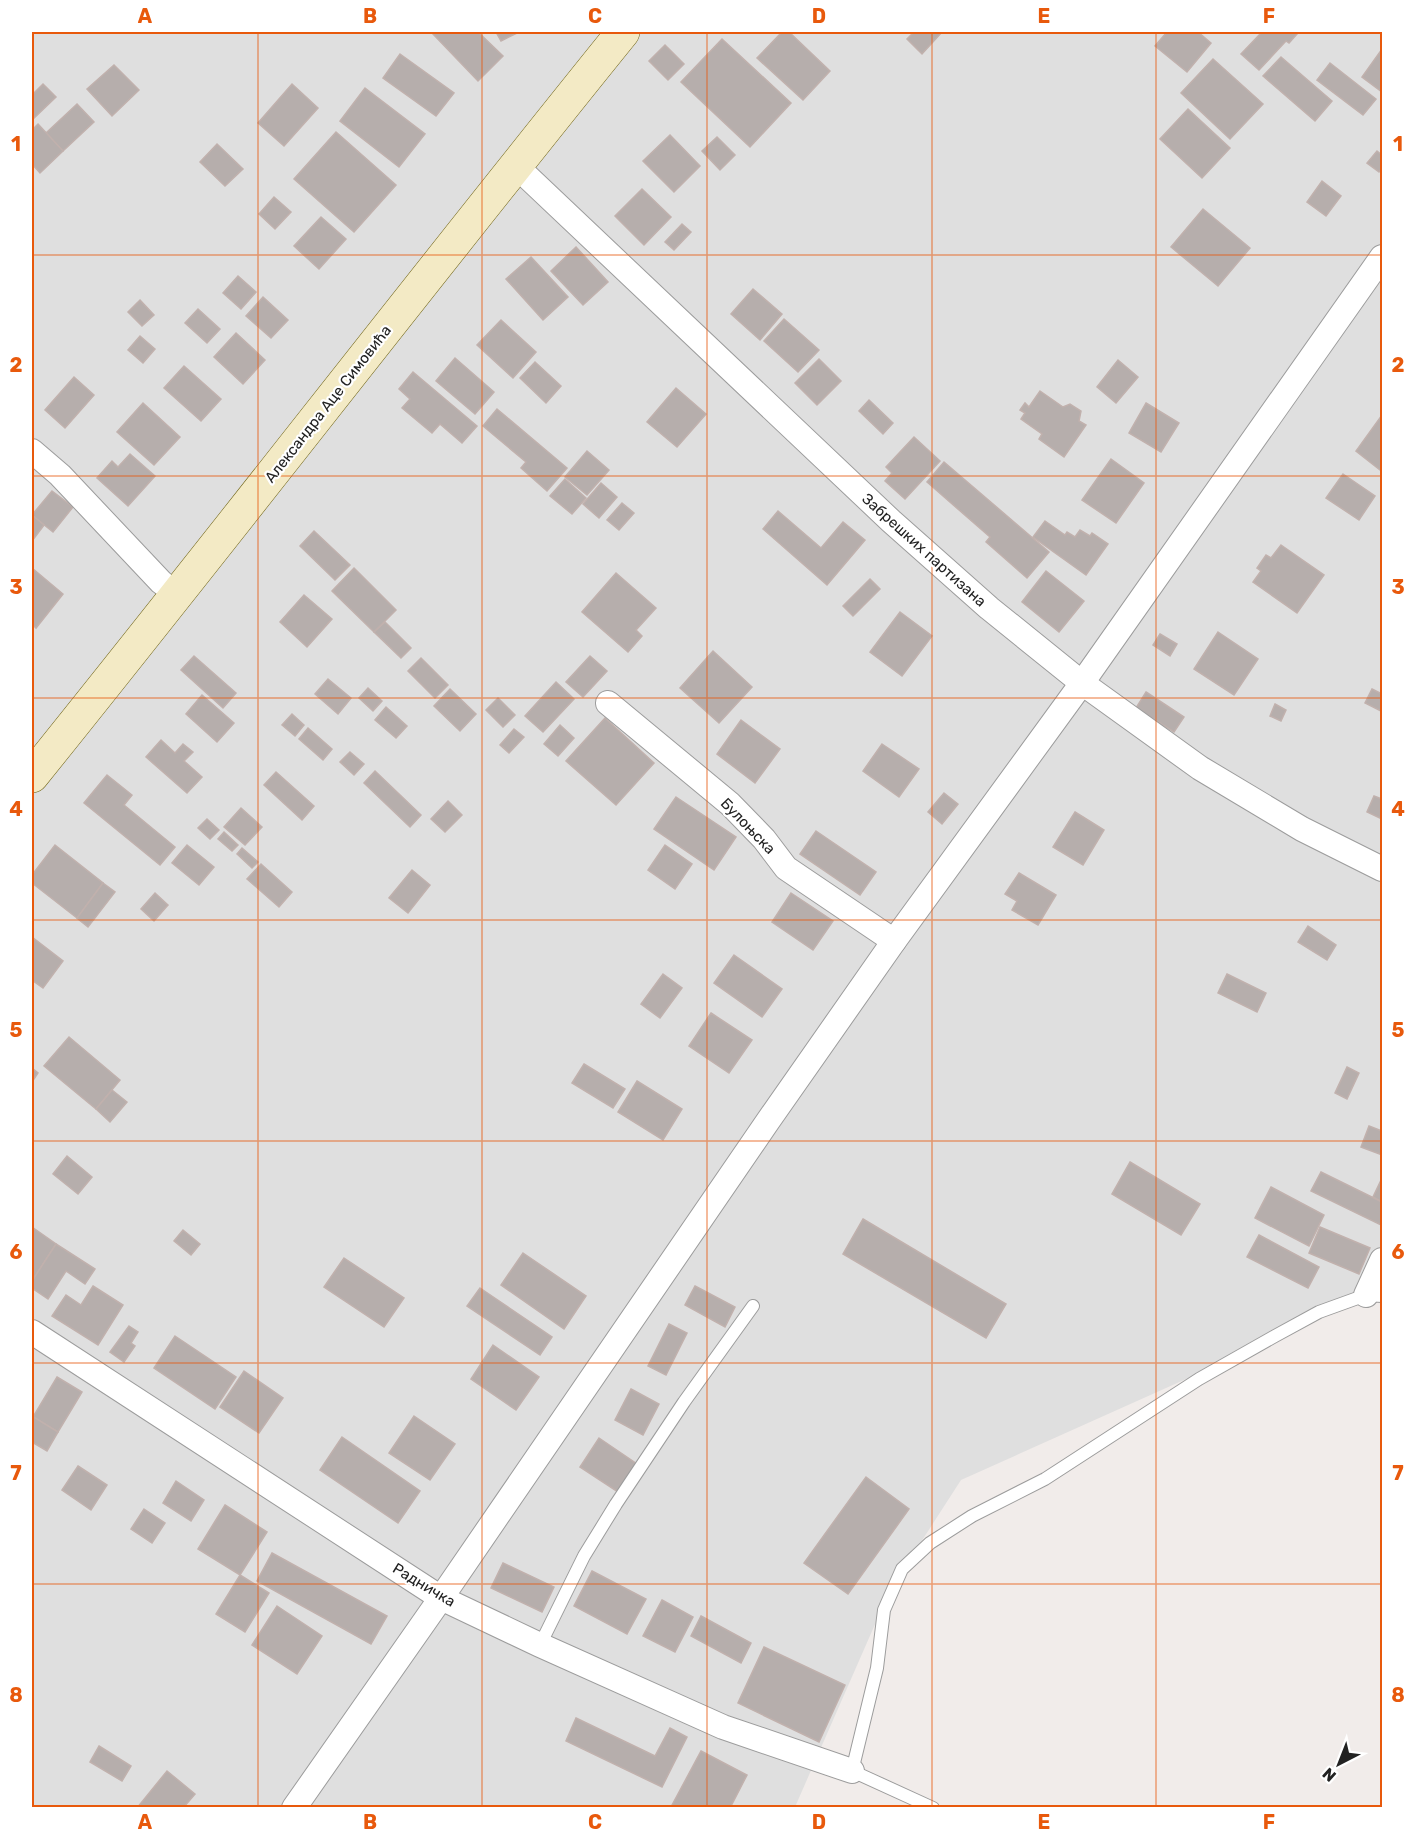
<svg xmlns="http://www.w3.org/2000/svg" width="1414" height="1839" font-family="Rubik,sans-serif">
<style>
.residential{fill:#dfdfdf}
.building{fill:#b6aeac;stroke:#c1b1ad;stroke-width:1.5}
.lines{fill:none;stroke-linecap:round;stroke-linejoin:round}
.lane-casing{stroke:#9c9c9c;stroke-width:14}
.street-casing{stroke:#9c9c9c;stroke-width:26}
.secondary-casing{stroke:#6e6213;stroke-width:34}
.lane{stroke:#fff;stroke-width:12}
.street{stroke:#fff;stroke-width:24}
.secondary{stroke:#f3eac5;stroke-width:33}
.grid{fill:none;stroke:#e8590c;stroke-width:1.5;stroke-opacity:0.55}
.labels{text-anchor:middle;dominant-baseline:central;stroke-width:4.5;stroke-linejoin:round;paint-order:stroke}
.street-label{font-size:15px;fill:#222;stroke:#fff}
.neatline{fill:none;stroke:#e8590c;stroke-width:2}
.grid-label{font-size:20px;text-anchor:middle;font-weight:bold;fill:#e8590c}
</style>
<rect width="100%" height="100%" fill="#f1ecea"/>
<path class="residential" d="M32,32h1350v1259l-421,189 -71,110 -95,217 -763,1z"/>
<g class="building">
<path d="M435,32h43l25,24 -25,25 -45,-47z"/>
<path d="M496,32h23l-18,9z"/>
<path d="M782,32h7l41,39 -27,29 -46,-42z"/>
<path d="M914,32h28l-20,22 -15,-15z"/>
<path d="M1167,32h31l13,11 -24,29 -32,-26z"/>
<path d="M1262,32h33l2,2 -8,9 -3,-2 -27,29 -18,-16z"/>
<path d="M722,39l69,64 -41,44 -69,-65z"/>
<path d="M665,45l19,19 -16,16 -19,-19z"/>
<path d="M1382,49v43l-20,-15z"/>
<path d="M400,54l54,39 -18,23 -53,-38z"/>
<path d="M1281,57l51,44 -17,20 -52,-45z"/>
<path d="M1213,59l50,45 -33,35 -49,-46z"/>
<path d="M1330,63l46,36 -13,16 -46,-35z"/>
<path d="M114,65l25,25 -27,26 -25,-27z"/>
<path d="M43,84l13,13 -23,22 -1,-24z"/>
<path d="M292,84l26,24 -34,38 -26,-23z"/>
<path d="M365,88l60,46 -26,33 -59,-46z"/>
<path d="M77,104l17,18 -31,29 -17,-18z"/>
<path d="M1188,109l42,39 -28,30 -42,-39z"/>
<path d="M38,124l25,27 -23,22 -8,-9v-34z"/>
<path d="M336,132l60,53 -42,47 -60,-53z"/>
<path d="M670,135l30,31 -26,26 -31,-31z"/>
<path d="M717,137l18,18 -15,15 -18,-19z"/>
<path d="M217,144l26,25 -18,17 -25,-24z"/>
<path d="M1377,151l5,4v13l-3,4 -12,-9z"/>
<path d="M1322,181l19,15 -15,20 -19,-14z"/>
<path d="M642,189l29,28 -27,28 -29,-29z"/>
<path d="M274,197l17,15 -16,17 -16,-15z"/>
<path d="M1203,209l47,39 -32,38 -47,-39z"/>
<path d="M321,217l25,22 -27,30 -25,-23z"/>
<path d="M682,224l9,8 -17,18 -9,-8z"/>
<path d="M576,247l32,35 -25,23 -32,-34z"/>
<path d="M531,257l37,40 -25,23 -37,-41z"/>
<path d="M238,276l18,16 -15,17 -18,-16z"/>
<path d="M753,289l29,25 -22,26 -29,-26z"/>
<path d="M263,297l25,23 -17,18 -25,-22z"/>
<path d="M140,300l14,15 -12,11 -14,-14z"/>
<path d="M198,309l22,20 -13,14 -22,-20z"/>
<path d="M784,319l35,31 -21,22 -34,-31z"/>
<path d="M501,320l35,32 -23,26 -36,-33z"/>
<path d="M236,333l29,27 -22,24 -29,-27z"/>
<path d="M140,336l15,13 -12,14 -15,-13z"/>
<path d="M455,358l39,34 -19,22 -39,-33z"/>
<path d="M819,359l22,22 -24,24 -22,-22z"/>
<path d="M1118,360l20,17 -22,26 -19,-16z"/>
<path d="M535,362l26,24 -15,17 -26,-25z"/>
<path d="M184,366l37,33 -20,22 -37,-33z"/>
<path d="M413,372l64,54 -15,17 -22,-19 -8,9 -30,-25 8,-9 -11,-10z"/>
<path d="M74,377l20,18 -29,33 -20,-18z"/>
<path d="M676,388l30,26 -29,33 -30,-25z"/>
<path d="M1040,391l23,16 7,-3 11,7 -2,10 7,4 -22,32 -25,-18 3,-5 -21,-15 4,-6 -5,-3 5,-7 4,4z"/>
<path d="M869,400l24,23 -10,11 -24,-23z"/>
<path d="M143,403l37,34 -26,28 -37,-33z"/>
<path d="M1146,403l33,20 -18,29 -32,-19z"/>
<path d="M497,409l70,59 -20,23 -26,-23 5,-6 -43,-36z"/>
<path d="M1382,415v52l-2,3 -24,-19z"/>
<path d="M914,437l26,24 -35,38 -20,-18 7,-8 -6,-6z"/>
<path d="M587,451l22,19 -22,25 -22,-18z"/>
<path d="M130,454l25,22 -27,30 -31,-28 15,-17 6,6z"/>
<path d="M1111,459l33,24 -28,40 -34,-23z"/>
<path d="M944,462l105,90 -22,26 -41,-36 4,-5 -63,-55z"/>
<path d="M1343,474l32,22 -16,24 -33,-22z"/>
<path d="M565,479l21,19 -14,16 -22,-18z"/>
<path d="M601,483l16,14 -18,21 -16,-14z"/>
<path d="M52,491l21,16 -20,25 -21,-17z"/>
<path d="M622,503l12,10 -15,17 -12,-10z"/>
<path d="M778,511l43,37 22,-26 22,18 -38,45 -64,-56z"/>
<path d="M32,515l12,10 -12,16z"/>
<path d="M1045,521l20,14 2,-3 8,5 5,-7 10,6 2,-3 16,11 -22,31 -53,-38z"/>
<path d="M314,531l36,34 -15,15 -35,-34z"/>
<path d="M1281,545l43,30 -27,38 -44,-31 8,-11 -4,-3 9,-13 5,3z"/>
<path d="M32,568l31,26 -27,34 -4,-4z"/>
<path d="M354,568l42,42 -22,22 -42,-41z"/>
<path d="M1046,571l38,30 -25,31 -37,-30z"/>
<path d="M616,573l40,35 -20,22 6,6 -14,16 -46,-40z"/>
<path d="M870,579l10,10 -27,27 -10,-10z"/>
<path d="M304,595l28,24 -25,28 -27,-25z"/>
<path d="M900,612l32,24 -30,40 -32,-24z"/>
<path d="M385,622l26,26 -10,10 -27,-26z"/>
<path d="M1218,632l40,27 -24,36 -40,-26z"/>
<path d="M1160,634l17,10 -7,12 -17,-11z"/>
<path d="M713,651l39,36 -33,36 -39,-35z"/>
<path d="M194,656l42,37 -13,15 -42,-38z"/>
<path d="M590,656l17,15 -24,26 -17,-15z"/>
<path d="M421,658l27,27 -13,13 -27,-27z"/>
<path d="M328,679l23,19 -13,16 -23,-20z"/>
<path d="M556,682l18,17 -31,33 -18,-16z"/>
<path d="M368,688l14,13 -9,10 -14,-13z"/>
<path d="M450,689l26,25 -16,17 -26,-25z"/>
<path d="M1372,689l10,5 -1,17 -16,-8z"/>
<path d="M1146,692l38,25 -10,15 -38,-24z"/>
<path d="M202,695l32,28 -17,19 -31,-28z"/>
<path d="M498,698l17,17 -12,12 -17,-17z"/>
<path d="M1275,704l11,6 -5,11 -11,-5z"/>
<path d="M386,707l21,19 -11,12 -21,-18z"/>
<path d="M292,714l12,11 -9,11 -13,-11z"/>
<path d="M605,718l49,45 -38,42 -50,-44z"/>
<path d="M741,720l39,29 -25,34 -38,-29z"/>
<path d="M560,725l14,13 -16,18 -14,-12z"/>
<path d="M308,728l24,21 -9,11 -24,-21z"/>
<path d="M514,729l10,8 -15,16 -9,-8z"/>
<path d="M161,740l14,13 8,-9 10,8 -9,9 18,16 -15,16 -41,-36z"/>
<path d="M882,744l37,25 -20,28 -36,-26z"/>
<path d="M350,752l14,12 -10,11 -14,-13z"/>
<path d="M375,771l46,44 -11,12 -46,-44z"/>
<path d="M276,772l38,34 -12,14 -38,-35z"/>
<path d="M107,775l25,20 -8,10 51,42 -15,18 -76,-62z"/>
<path d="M944,793l14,11 -16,20 -14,-12z"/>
<path d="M1374,796l8,3v20l-15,-7z"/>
<path d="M676,797l60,40 -22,33 -60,-41z"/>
<path d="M448,801l14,14 -17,17 -14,-13z"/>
<path d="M241,808l21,19 -17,18 -21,-18z"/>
<path d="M1075,812l29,18 -21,35 -30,-18z"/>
<path d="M207,819l12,11 -9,9 -12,-11z"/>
<path d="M816,831l60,41 -16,23 -60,-41z"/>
<path d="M224,832l14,13 -6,6 -14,-12z"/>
<path d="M55,845l48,38 -26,35 -45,-35v-8z"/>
<path d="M187,845l27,22 -15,18 -27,-22z"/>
<path d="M665,845l27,19 -17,25 -27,-19z"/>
<path d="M242,848l16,14 -6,6 -15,-14z"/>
<path d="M261,864l31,28 -13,15 -32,-28z"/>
<path d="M412,870l18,15 -22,28 -19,-15z"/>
<path d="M1019,873l37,22 -18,30 -26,-15 5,-9 -12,-7z"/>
<path d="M103,883l12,9 -27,35 -11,-9z"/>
<path d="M155,893l13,12 -14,16 -13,-12z"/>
<path d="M791,893l42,28 -20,29 -41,-28z"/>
<path d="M1308,926l28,19 -9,15 -29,-18z"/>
<path d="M32,937l31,24 -20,27 -11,-8z"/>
<path d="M734,955l48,34 -20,28 -48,-34z"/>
<path d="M663,974l19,14 -22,30 -19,-14z"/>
<path d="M1227,974l39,19 -9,19 -39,-19z"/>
<path d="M711,1013l41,27 -23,33 -40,-27z"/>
<path d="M69,1037l51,43 -24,29 -52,-43z"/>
<path d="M584,1064l41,25 -12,19 -41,-25z"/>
<path d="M1347,1067l12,6 -12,26 -12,-6z"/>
<path d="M32,1068l6,5 -6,9z"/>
<path d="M637,1081l45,28 -19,31 -45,-28z"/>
<path d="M112,1090l15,12 -17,20 -14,-13z"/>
<path d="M1369,1126l13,5v24l-21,-8z"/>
<path d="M67,1156l25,21 -14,17 -25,-20z"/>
<path d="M1130,1162l70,42 -19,31 -69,-41z"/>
<path d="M1321,1172l61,30v19l-1,4 -70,-34z"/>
<path d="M1382,1178v24l-9,-5z"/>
<path d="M1271,1187l53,28 -15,31 -54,-28z"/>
<path d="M863,1219l143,85 -20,34 -143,-84z"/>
<path d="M32,1227l24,17 -24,37z"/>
<path d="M1320,1227l50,21 -11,26 -50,-21z"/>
<path d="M183,1230l17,14 -9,11 -17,-14z"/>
<path d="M1259,1235l60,32 -11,21 -61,-31z"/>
<path d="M56,1244l39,25 -10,15 -19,-13 -18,28 -16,-11v-7z"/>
<path d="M523,1253l63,43 -22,33 -63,-44z"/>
<path d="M344,1258l60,40 -20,29 -60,-40z"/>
<path d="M93,1286l30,19 -25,40 -46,-29 14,-21 15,10z"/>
<path d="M695,1286l40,21 -10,20 -40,-22z"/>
<path d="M480,1288l72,49 -12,18 -73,-49z"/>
<path d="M669,1324l18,9 -21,42 -18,-9z"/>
<path d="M129,1326l9,6 -7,11 4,3 -11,16 -14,-10z"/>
<path d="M175,1336l61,41 -21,32 -61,-41z"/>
<path d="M493,1345l46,32 -23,33 -45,-31z"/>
<path d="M244,1371l39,27 -24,35 -39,-26z"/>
<path d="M57,1377l25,15 -24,40 -25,-15z"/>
<path d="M631,1389l28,15 -16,31 -28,-15z"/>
<path d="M32,1416l26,16 -11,19 -15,-9z"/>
<path d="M414,1416l41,28 -25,36 -41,-27z"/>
<path d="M342,1437l78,54 -22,32 -78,-53z"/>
<path d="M599,1438l38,26 -19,28 -38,-25z"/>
<path d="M78,1466l29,19 -16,25 -29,-20z"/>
<path d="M866,1477l43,32 -61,85 -44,-31z"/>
<path d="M176,1481l28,19 -13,21 -28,-18z"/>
<path d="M225,1505l42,27 -27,43 -42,-26z"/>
<path d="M144,1509l21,14 -13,20 -21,-14z"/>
<path d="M272,1553l115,63 -16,28 -114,-63z"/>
<path d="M503,1563l51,24 -12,25 -51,-24z"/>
<path d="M592,1571l54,28 -19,35 -53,-28z"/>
<path d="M240,1575l29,18 -24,39 -29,-18z"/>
<path d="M662,1600l31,17 -18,35 -32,-16z"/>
<path d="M277,1606l45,30 -25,38 -45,-29z"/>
<path d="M701,1616l50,27 -10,20 -50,-27z"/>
<path d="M764,1647l81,38 -26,57 -81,-39z"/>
<path d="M576,1718l79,38 15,-28 17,9 -25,50 -96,-46z"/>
<path d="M99,1746l32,20 -9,15 -32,-19z"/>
<path d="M701,1751l46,24 -17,33 -59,-1z"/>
<path d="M167,1771l28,23 -12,14h-46z"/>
</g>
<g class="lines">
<defs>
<g id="lane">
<path d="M540,1645l44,-89 32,-52 68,-102 69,-96"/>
<path d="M933,1808l-81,-37 25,-103 7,-58 18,-41 28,-26 42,-27 73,-37 154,-100 76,-43 44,-24 47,-17 16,1"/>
</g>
<g id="street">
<path d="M515,165l376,356 98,87 93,75 118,85 102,61 80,40"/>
<path d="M32,451l28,24 101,107 17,13"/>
<path d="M608,703l122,101 34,35 22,29 108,73"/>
<path d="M1366,1295l16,-35"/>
<path d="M32,1332l409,266 99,47 183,82 129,44"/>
<path d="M294,1808l147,-210 327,-477 126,-180 188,-258 300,-426"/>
</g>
<path id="secondary" d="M32,776c199,-247 392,-498 591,-744"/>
</defs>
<use href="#lane" class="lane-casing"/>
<use href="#street" class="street-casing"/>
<use href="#secondary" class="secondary-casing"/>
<use href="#lane" class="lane"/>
<use href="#street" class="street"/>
<use href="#secondary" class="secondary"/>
</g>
<path class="grid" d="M258,32v1776M482,32v1776M707,32v1776M932,32v1776M1156,32v1776M32,255h1350M32,476h1350M32,698h1350M32,920h1350M32,1141h1350M32,1363h1350M32,1584h1350"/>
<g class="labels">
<g class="street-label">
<text transform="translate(328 404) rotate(-52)">Александра Аце Симовића</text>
<text transform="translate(924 550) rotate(42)">Забрешких партизана</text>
<text transform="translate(748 826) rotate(46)">Булоњска</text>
<text transform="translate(424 1585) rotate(31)">Радничка</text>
</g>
</g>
<rect width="1414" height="1839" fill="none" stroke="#ffffff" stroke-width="66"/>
<g transform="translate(1339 1764) rotate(222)" stroke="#ffffff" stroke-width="4.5" paint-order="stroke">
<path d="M0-4.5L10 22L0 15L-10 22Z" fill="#222222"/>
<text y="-9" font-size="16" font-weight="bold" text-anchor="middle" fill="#222222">N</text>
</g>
<rect x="33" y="33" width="1348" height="1773" class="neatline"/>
<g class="grid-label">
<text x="145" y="23">A</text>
<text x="370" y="23">B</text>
<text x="595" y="23">C</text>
<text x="819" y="23">D</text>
<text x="1044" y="23">E</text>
<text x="1269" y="23">F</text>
<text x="16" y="151">1</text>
<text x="1398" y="151">1</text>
<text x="16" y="372">2</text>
<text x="1398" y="372">2</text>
<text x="16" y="594">3</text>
<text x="1398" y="594">3</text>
<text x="16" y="816">4</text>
<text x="1398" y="816">4</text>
<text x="16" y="1037">5</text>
<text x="1398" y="1037">5</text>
<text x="16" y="1259">6</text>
<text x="1398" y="1259">6</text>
<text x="16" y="1480">7</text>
<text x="1398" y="1480">7</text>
<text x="16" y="1702">8</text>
<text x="1398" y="1702">8</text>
<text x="145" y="1829">A</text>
<text x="370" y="1829">B</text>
<text x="595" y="1829">C</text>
<text x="819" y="1829">D</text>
<text x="1044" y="1829">E</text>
<text x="1269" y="1829">F</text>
</g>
</svg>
